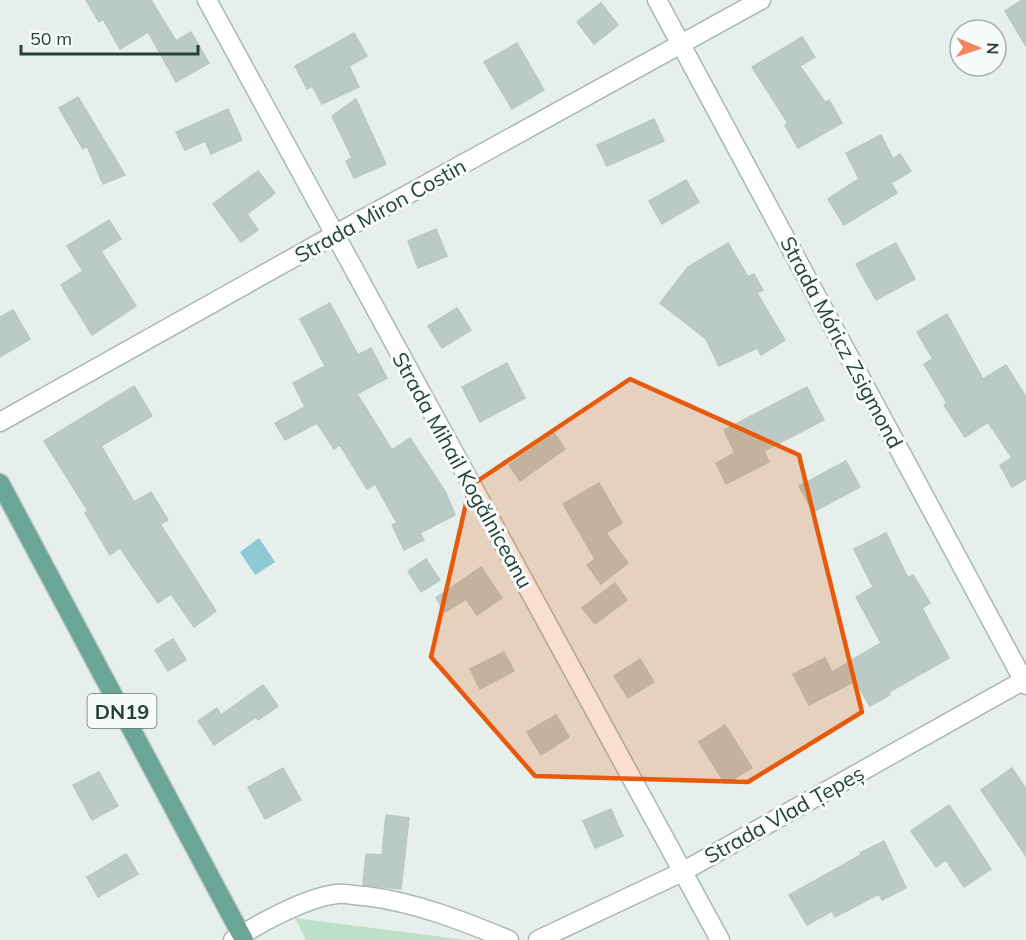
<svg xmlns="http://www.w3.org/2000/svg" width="1026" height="940" font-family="Mulish,sans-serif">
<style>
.green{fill:#bfe0c8}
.water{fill:#8ec9d4}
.building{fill:#bbcac4;stroke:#b8c9c2;stroke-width:1.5}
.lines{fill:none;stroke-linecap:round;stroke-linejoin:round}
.street-casing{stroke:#a8b8b2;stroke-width:21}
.primary-casing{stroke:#c2cac8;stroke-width:21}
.street{stroke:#fff;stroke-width:18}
.primary{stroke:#6aa596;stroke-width:18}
.marked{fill:#e8590c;fill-opacity:0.2;stroke:#e8590c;stroke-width:4.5;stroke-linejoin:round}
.labels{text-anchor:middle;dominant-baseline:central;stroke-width:6;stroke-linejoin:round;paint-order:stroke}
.shield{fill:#f7fbf9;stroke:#637a73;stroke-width:1.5}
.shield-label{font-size:20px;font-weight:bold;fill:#24423a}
.street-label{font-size:21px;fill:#24423a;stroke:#f7fbf9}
</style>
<rect width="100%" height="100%" fill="#e6efeb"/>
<path class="green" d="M295,918l171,22h-160z"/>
<path class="water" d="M259,538l16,24 -20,13 -15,-23z"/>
<g class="building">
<path d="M86,0h65l25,41 15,-9 18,31 -33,19 -28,-50 -28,17 -17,-30 -4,3z"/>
<path d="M1022,0h4v46l-21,-35z"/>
<path d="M601,3l17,22 -24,19 -17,-22z"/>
<path d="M354,33l13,23 -18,10 10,21 -37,17 -10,-18 -5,3 -12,-23z"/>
<path d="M802,37l13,20 -15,9 25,36 4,-2 13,23 -44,25 -13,-23 3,-2 -36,-56z"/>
<path d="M517,43l27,47 -32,19 -28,-47z"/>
<path d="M78,97l24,40 23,38 -22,9 -16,-38 -4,3 -24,-41z"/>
<path d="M356,99l30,65 -32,14 -8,-17 6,-3 -20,-42z"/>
<path d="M228,109l14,31 -31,14 -6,-13 -20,9 -9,-18z"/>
<path d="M654,119l10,22 -57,25 -10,-21z"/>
<path d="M881,135l12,24 7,-5 11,17 -20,12 6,10 -53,32 -16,-26 31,-20 -13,-26z"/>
<path d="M258,171l17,22 -28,21 11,16 -17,12 -28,-38z"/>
<path d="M686,180l13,22 -37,22 -13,-23z"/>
<path d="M109,220l12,19 -20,12 35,55 -44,29 -31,-50 22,-14 -16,-25z"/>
<path d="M436,229l11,27 -29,12 -10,-27z"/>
<path d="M728,243l20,34 6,-3 9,16 -6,3 28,47 -24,15 -4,-7 -38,18 -13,-27 -46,-36 28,-36z"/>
<path d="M896,243l19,36 -39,21 -20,-36z"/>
<path d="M330,303l28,52 13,-7 16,30 -30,16 35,56 18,-12 35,53 10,24 -35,18 4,7 -20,10 -12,-25 5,-2 -22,-39 -8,5 -27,-44 -6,4 -17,-26 -32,17 -10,-17 30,-16 -12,-24 32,-17 -25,-47z"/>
<path d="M457,308l14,22 -29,18 -14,-22z"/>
<path d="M13,310l17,29 -30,18v-40z"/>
<path d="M947,314l36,65 23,-14 20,32v82l-14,8 -12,-22 12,-7 -24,-36 -23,15 -21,-32 3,-2 -23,-39 9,-5 -16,-27z"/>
<path d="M507,363l18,35 -45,24 -18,-35z"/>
<path d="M134,386l18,30 -51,30 33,56 17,-10 17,28 -8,4 56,87 -22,16 -23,-33 -13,9 -38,-55 -10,7 -25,-42 3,-2 -44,-70z"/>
<path d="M807,387l17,33 -60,31 5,11 -43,22 -10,-21 19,-10 -11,-23z"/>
<path d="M554,433l11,16 -45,32 -11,-16z"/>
<path d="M846,461l14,26 -47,25 -14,-26z"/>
<path d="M599,483l23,40 -16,10 22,30 -27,21 -14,-19 8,-6 -32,-55z"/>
<path d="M886,533l22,45 5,-3 17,28 -8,5 27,50 -60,34 1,3 -20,11 -15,-25 -46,24 -16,-31 32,-16 7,14 49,-29 -25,-46 17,-10 -19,-38z"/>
<path d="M426,559l14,21 -19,12 -13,-21z"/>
<path d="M481,567l21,31 -25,17 -11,-16 -21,13 -9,-14z"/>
<path d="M615,583l12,17 -32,24 -13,-16z"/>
<path d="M173,639l13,21 -18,11 -13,-21z"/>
<path d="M504,652l10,19 -34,18 -10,-20z"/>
<path d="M640,659l14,23 -26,16 -14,-22z"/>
<path d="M263,685l15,21 -20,14 -2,-3 -42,28 -16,-24 19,-13 4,7z"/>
<path d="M556,715l13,22 -28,18 -14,-23z"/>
<path d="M725,725l27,43 -27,16 -26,-42z"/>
<path d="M283,768l18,32 -36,19 -17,-32z"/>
<path d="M1012,768l14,21v67l-45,-66z"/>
<path d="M99,772l19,34 -26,14 -19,-35z"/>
<path d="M949,805l42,64 -27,18 -18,-27 -10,7 -25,-36z"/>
<path d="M611,809l12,27 -28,12 -12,-27z"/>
<path d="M386,815l23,3 -8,71 -38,-4 3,-31 16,1z"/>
<path d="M884,841l22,47 -24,12 -3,-6 -44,23 -3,-6 -25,14 -18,-30 72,-40 -1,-2z"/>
<path d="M126,854l12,20 -40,23 -11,-20z"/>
</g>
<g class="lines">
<defs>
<g id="street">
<path d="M207,0l513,940"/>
<path d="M657,0l369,685"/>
<path d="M0,422l334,-187 427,-235"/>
<path d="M233,940c25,-16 74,-43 104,-46 9,-1 19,2 28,2 50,6 98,25 144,44"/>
<path d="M538,940l144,-68 344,-193"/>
</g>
<path id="primary" d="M0,483l244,457"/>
</defs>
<use href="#street" class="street-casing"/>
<use href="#primary" class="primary-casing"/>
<use href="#street" class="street"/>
<use href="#primary" class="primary"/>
</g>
<path class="marked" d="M630,379l169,76 63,257 -114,70 -213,-6 -104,-119 39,-171z"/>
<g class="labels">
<rect class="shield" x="87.5" y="694" width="69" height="34" rx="4.5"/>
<g class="shield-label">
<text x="122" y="711">DN19</text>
</g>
<g class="street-label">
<text transform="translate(380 210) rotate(-29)">Strada Miron Costin</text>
<text transform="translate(842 342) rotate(62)">Strada Móricz Zsigmond</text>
<text transform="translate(463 470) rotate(61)">Strada Mihail Kogălniceanu</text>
<text transform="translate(784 814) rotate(-29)">Strada Vlad Țepeș</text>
</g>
</g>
<g transform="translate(978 48) rotate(92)"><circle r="28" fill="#f7fbf9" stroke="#a3b1ad" stroke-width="1.5"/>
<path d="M0-4.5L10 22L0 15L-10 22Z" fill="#f4845f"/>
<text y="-9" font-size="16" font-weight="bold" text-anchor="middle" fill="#24423a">N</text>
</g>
<path d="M21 45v9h177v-9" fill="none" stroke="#24423a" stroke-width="3"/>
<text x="30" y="45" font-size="18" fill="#24423a" stroke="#f7fbf9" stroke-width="4.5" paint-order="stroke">50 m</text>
</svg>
